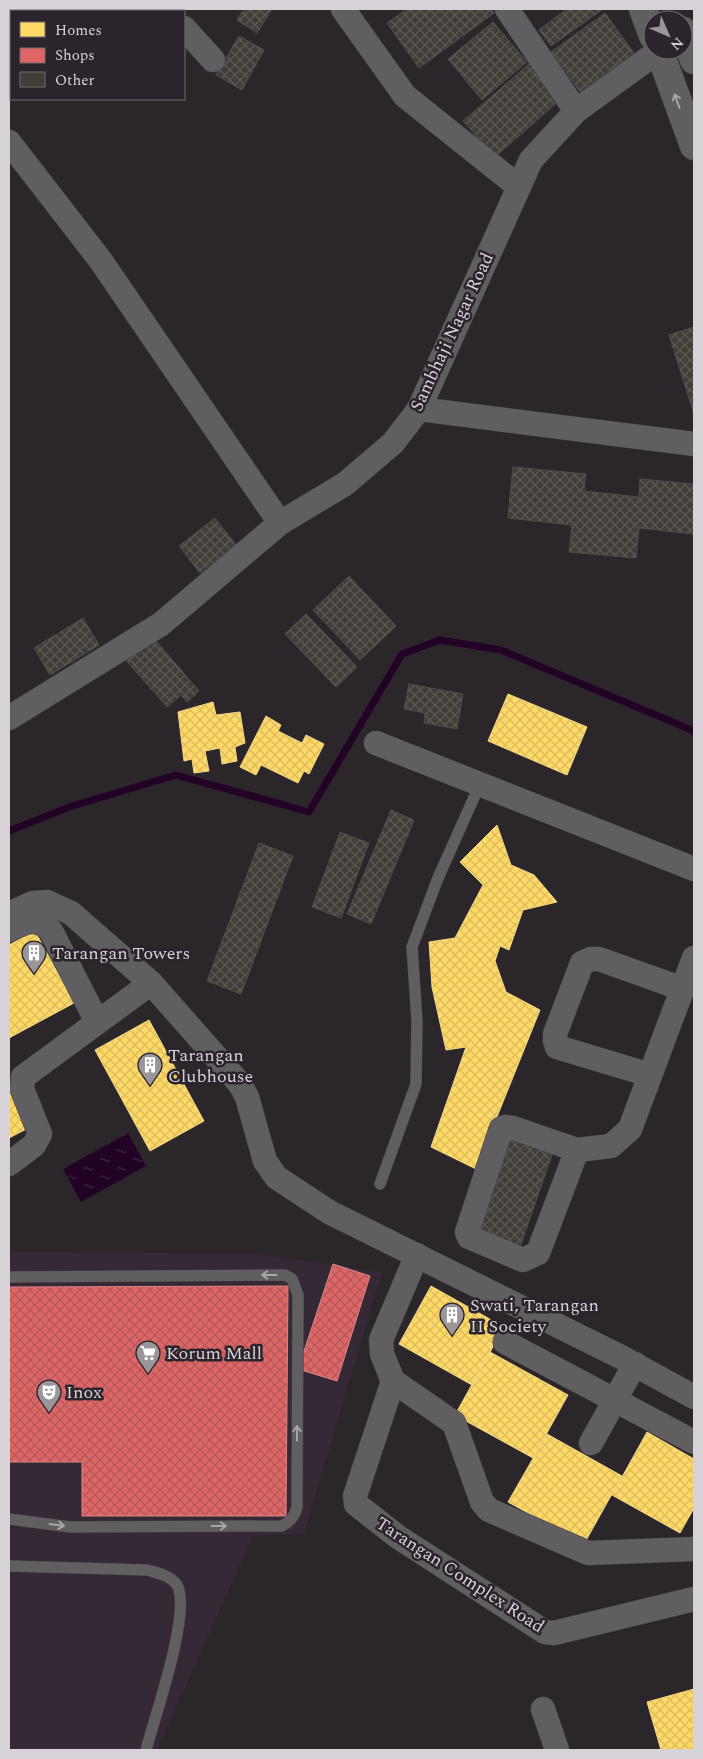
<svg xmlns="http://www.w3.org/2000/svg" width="703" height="1759" font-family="Spectral,serif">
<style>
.built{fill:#342934}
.water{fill:url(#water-ripples)}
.homes{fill:url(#homes-cross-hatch);stroke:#f3d788}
.shops{fill:url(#shops-cross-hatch);stroke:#dd8688}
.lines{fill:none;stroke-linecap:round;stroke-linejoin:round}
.stream{stroke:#220326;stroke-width:7}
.building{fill:url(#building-cross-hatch);stroke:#4e4d4c}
.service-casing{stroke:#454246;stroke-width:12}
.minor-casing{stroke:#454246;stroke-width:25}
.tertiary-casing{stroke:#454246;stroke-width:29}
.service{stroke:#615e61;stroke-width:11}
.minor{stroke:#615e61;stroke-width:24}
.tertiary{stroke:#615e61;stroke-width:28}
.oneway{stroke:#a8a4a8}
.labels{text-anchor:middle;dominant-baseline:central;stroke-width:5;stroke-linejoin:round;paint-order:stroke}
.street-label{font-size:18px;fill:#d7d2d7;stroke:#2b242c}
.poi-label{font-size:18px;fill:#d7d2d7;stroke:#2b242c;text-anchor:start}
</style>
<defs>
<pattern id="water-ripples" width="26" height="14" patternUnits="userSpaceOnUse" patternTransform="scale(1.25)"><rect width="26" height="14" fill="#220326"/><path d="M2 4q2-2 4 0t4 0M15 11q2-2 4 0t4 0" fill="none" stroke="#412745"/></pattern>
<pattern id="homes-cross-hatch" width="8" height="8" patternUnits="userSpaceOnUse" patternTransform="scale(1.25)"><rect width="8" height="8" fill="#ffd966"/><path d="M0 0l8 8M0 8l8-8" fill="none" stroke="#d9ba5e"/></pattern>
<pattern id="shops-cross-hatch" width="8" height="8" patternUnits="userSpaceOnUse" patternTransform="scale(1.25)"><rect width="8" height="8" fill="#e06666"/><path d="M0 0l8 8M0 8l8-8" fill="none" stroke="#b05a5b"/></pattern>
<pattern id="building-cross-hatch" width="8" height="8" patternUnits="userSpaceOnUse" patternTransform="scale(1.25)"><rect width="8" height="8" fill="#413d37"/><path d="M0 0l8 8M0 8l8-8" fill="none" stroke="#5c5853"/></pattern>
</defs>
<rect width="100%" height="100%" fill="#2a262a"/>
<path class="built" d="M9,1252l241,1 132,19 -78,262 -51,2 -96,214h-148z"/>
<path class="water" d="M128,1133l18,33 -65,36 -18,-33z"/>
<g class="homes">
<path d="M508,694l79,33 -20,48 -79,-34z"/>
<path d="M213,702l3,13 24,-3 5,31 -10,4 2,14 -15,3 -2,-16 -15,3 4,20 -15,2 -2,-14 -8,2 -6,-49z"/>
<path d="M266,716l15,9 -3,6 24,12 4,-8 18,9 -15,30 -5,-3 -6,12 -37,-18 -5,10 -16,-8z"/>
<path d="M497,825l14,40 23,10 23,27 -34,8 -14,40 -9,-4 -5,15 11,31 34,18 -64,159 -45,-22 35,-100 -20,3 -14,-63 -3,-45 26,-4 28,-53 -23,-23z"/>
<path d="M35,931l39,72 -65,35v-93z"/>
<path d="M149,1020l55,101 -54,30 -55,-101z"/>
<path d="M9,1084l23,42 -23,12z"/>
<path d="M431,1286l73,41 -32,58 -73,-41z"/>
<path d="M490,1352l78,43 -35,63 -78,-43z"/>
<path d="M647,1432l47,27v49l-14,25 -68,-38z"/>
<path d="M547,1434l75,42 -38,68 -76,-42z"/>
<path d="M694,1689v61h-33l-14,-48z"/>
</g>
<g class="shops">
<path d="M333,1264l37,12 -33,105 -39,-12z"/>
<path d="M288,1286l-2,230h-204v-54h-73v-175z"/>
</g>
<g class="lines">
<path class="stream" d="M9,831l63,-25 104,-31 133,37 93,-158 38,-14 61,10 193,81"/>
</g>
<g class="building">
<path d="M244,9h28l-15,24 -20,-13z"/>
<path d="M407,9h84l3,4 -75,55 -32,-45z"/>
<path d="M567,9h36l-52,37 -12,-16z"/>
<path d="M605,13l29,40 -54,39 -29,-40z"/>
<path d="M493,22l34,40 -45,38 -34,-41z"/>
<path d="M239,36l25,14 -22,40 -26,-15z"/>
<path d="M529,64l31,36 -65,57 -32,-36z"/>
<path d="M694,327v87l-25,-79z"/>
<path d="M513,467l73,7 -2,17 55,6 1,-18 54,5v50l-55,-6 -3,30 -67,-6 3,-27 -64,-7z"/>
<path d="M215,518l21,27 -36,28 -21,-27z"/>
<path d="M349,576l47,50 -36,34 -47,-50z"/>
<path d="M306,614l51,53 -21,20 -51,-53z"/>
<path d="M83,618l16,27 -49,30 -16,-27z"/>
<path d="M151,635l48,56 -12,11 -6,-7 -14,12 -43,-49z"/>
<path d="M409,684l54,10 -6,35 -33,-6 1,-10 -21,-4z"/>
<path d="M391,810l23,10 -43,104 -24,-10z"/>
<path d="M340,832l29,11 -28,75 -29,-11z"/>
<path d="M259,843l34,13 -52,138 -34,-13z"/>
<path d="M504,1135l49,17 -33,95 -49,-17z"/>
</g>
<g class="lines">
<defs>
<g id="service">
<path d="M380,1184l36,-100 1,-63 -5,-74 26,-69 42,-94"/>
<path d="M9,1277l276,-2 7,4 6,16 -1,212c-3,10 -6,14 -15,19l-212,1 -61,-8"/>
<path d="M9,1566l138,4c10,3 23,5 30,15 15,26 -23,134 -31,165"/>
</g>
<g id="minor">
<path d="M166,9l2,2"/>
<path d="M343,9l62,87 114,91"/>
<path d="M507,9l69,102"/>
<path d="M184,28l29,32"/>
<path d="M9,142l92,119 179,262"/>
<path d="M419,409l275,35"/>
<path d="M9,718l152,-94 119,-101 65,-39 48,-41 26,-34 112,-249 45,-49 84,-61"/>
<path d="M376,743l318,126"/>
<path d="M9,914l24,-11 14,-1 24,11 80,70 89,101 7,13 18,64 11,16 53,35 292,145 73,40"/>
<path d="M9,930c16,-8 28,-14 42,1l46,91"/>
<path d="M650,1075l-93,-28 -2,-6v-7l27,-71 9,-4h8l84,30"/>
<path d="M577,1150l-64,-22 -8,-1 -4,2 -34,103 2,5 54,23 15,-7 39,-103 34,-4 19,-17 64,-171"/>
<path d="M9,1164l25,-19 6,-11 -18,-45 1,-12 128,-94"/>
<path d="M417,1255l-36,85 1,14 11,27 -38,115 1,8 42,33 147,95 9,1 140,-34"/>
<path d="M505,1342l189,100"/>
<path d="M393,1381l61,42 28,79 7,8 99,43 106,-4"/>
<path d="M591,1443l44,-79"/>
<path d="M543,1709l14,41"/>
</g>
<g id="tertiary">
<path d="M643,9l10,27"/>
<path d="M683,31l11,29"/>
<path d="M659,50l35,96"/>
</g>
</defs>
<use href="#service" class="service-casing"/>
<use href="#minor" class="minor-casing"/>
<use href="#tertiary" class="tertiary-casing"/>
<use href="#service" class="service"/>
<use href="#minor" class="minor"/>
<use href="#tertiary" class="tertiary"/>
</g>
<defs><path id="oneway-shaft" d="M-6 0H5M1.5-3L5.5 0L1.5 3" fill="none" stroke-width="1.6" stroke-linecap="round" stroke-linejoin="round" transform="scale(1.25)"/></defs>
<g class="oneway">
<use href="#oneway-shaft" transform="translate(677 101) rotate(-110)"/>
<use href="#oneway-shaft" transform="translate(269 1275) rotate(180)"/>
<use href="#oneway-shaft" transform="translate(297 1433) rotate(-90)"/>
<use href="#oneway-shaft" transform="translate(57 1525) rotate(7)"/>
<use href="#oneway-shaft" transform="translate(219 1526)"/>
</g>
<defs>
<symbol id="building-pin" viewBox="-11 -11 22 30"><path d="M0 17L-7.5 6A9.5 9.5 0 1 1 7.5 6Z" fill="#9a969a" stroke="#2b242c"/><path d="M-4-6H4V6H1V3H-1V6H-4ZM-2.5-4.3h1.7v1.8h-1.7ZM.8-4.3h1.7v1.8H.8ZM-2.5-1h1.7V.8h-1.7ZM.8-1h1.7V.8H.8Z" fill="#fff"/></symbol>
<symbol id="supermarket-pin" viewBox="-11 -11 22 30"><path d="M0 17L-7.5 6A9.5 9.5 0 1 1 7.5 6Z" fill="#9a969a" stroke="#2b242c"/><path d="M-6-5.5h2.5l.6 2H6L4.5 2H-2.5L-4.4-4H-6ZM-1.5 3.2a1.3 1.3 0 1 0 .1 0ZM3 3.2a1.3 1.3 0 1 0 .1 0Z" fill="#fff"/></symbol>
<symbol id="theatre-pin" viewBox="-11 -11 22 30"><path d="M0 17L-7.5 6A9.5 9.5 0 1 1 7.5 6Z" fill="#9a969a" stroke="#2b242c"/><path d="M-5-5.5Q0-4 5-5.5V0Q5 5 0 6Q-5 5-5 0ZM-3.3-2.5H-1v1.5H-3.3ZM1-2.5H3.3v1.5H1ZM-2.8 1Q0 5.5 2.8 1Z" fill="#fff"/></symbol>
</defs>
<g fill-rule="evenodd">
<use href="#building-pin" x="20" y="939" width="28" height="38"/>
<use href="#building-pin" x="136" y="1051" width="28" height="38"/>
<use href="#building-pin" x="438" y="1301" width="28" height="38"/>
<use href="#supermarket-pin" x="134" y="1339" width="28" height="38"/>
<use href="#theatre-pin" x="35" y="1378" width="28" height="38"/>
</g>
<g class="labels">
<g class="street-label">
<text transform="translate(452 332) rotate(-65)">Sambhaji Nagar Road</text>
<text transform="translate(460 1575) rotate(33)">Tarangan Complex Road</text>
</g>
<g class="poi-label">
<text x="52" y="953">Tarangan Towers</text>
<text x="168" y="1055">Tarangan<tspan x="168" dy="21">Clubhouse</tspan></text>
<text x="470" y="1305">Swati, Tarangan<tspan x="470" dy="21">II Society</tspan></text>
<text x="166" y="1353">Korum Mall</text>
<text x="66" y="1392">Inox</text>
</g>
</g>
<rect width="703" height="1759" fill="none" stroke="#d7d2d7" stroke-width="20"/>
<rect x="10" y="10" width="175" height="90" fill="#2b242c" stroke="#706a70"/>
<rect x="20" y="22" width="25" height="15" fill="#ffd966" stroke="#706a70"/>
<text x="55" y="35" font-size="15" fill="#d7d2d7">Homes</text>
<rect x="20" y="48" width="25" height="15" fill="#e06666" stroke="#706a70"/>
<text x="55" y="60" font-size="15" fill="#d7d2d7">Shops</text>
<rect x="20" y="72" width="25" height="15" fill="#413d37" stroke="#706a70"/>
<text x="55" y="85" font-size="15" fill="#d7d2d7">Other</text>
<g transform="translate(668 35) rotate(135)"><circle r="24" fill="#2b242c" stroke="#706a70"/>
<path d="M0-4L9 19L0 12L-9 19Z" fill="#9a969a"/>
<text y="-8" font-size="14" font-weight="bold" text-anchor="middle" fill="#d7d2d7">N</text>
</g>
</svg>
